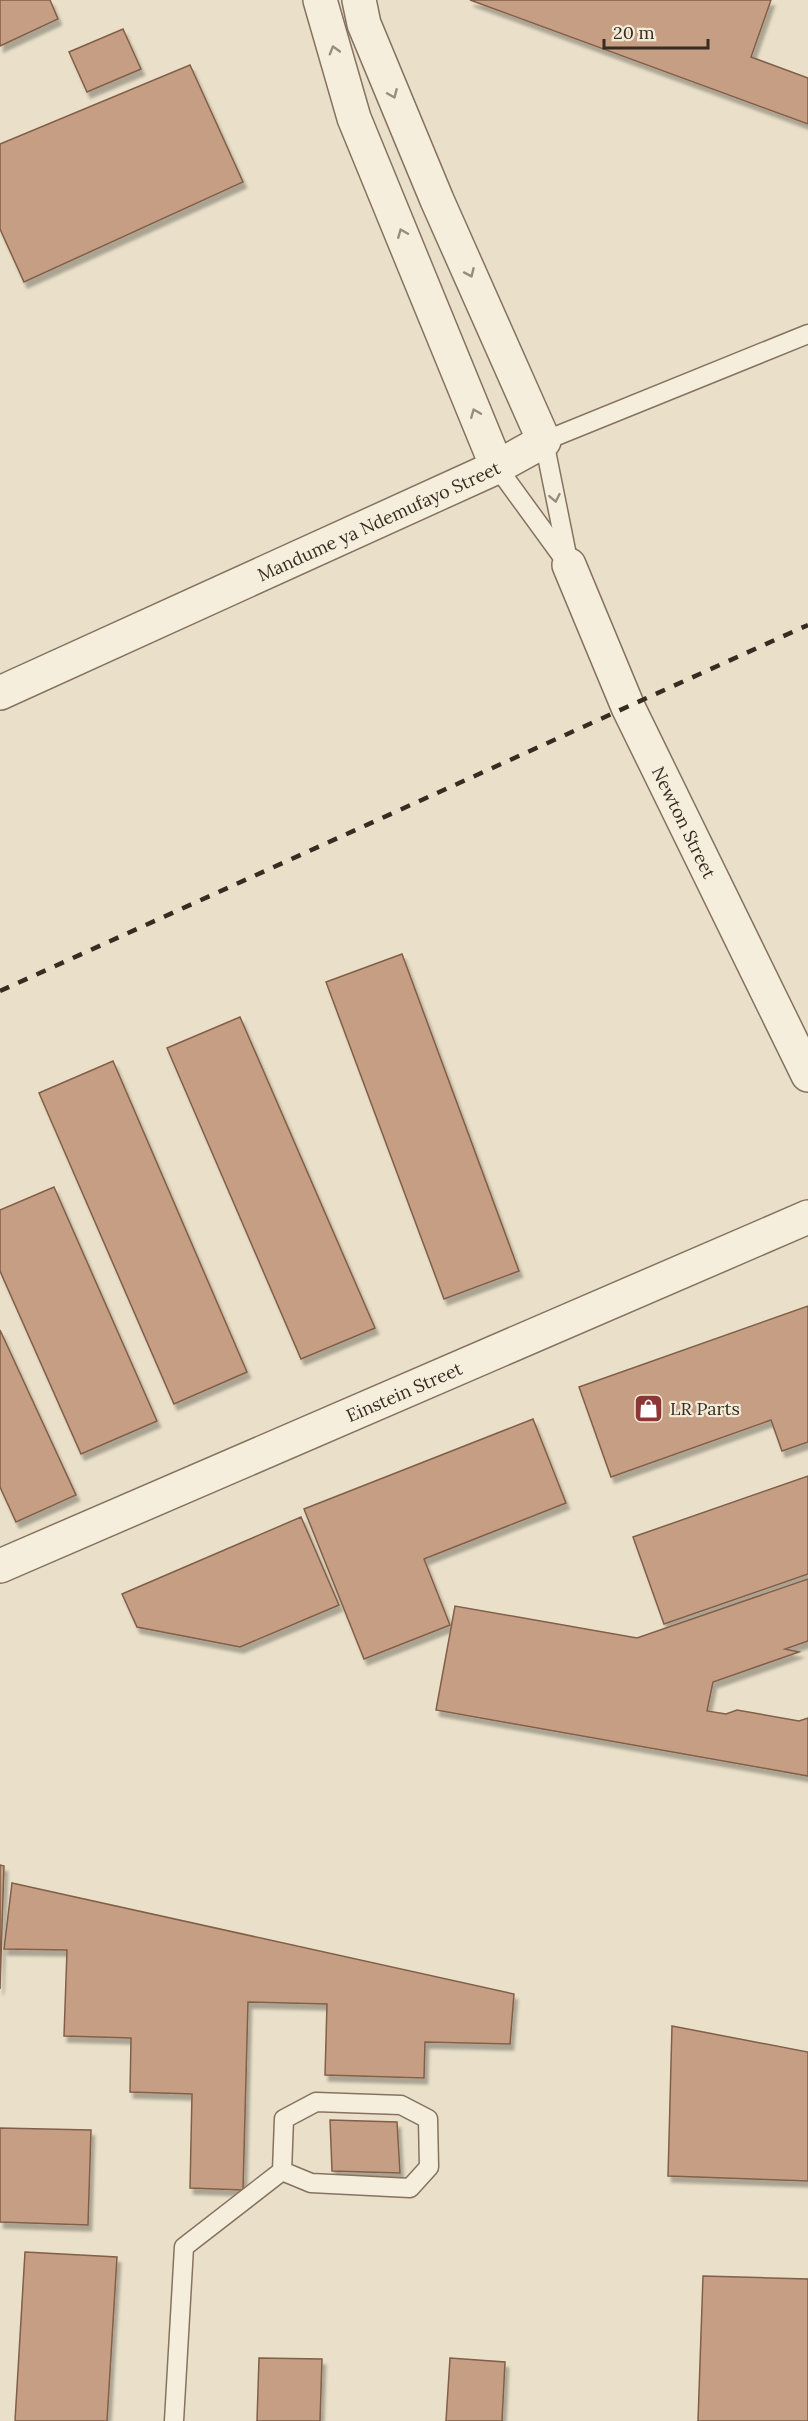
<svg xmlns="http://www.w3.org/2000/svg" width="808" height="2421" font-family="Lora,serif">
<style>
.building{fill:#c59e83;stroke:#825f48;stroke-width:1.5;filter:url(#shadow)}
.lines{fill:none;stroke-linecap:round;stroke-linejoin:round}
.service-casing{stroke:#85735f;stroke-width:21}
.minor-casing{stroke:#85735f;stroke-width:36}
.tertiary-casing{stroke:#85735f;stroke-width:36}
.service{stroke:#f6eedc;stroke-width:18}
.minor{stroke:#f6eedc;stroke-width:33}
.tertiary{stroke:#f6eedc;stroke-width:33}
.rail{stroke:#372c21;stroke-width:4.5;stroke-dasharray:10 10;stroke-linecap:butt}
.oneway{stroke:#968d7e}
.labels{text-anchor:middle;dominant-baseline:central;stroke-width:4.5;stroke-linejoin:round;paint-order:stroke}
.street-label{font-size:18px;fill:#372c21;stroke:#f3ebd8}
.poi-label{font-size:18px;fill:#372c21;stroke:#f3ebd8;text-anchor:start}
</style>
<defs>
<filter id="shadow"><feDropShadow dx="3.5" dy="6" stdDeviation="1.5" flood-color="#0004"/></filter>
</defs>
<rect width="100%" height="100%" fill="#eae0c9"/>
<g class="building">
<path d="M0,0h50l8,19 -58,27z"/>
<path d="M470,0h301l-20,57 57,21v46z"/>
<path d="M123,29l18,40 -54,23 -18,-40z"/>
<path d="M190,65l53,117 -219,100 -24,-53v-85z"/>
<path d="M402,954l117,317 -75,28 -118,-317z"/>
<path d="M240,1017l135,311 -74,31 -134,-311z"/>
<path d="M113,1061l134,311 -73,32 -135,-311z"/>
<path d="M54,1187l103,234 -76,33 -81,-183v-61z"/>
<path d="M808,1306v136l-26,9 -11,-31 -160,57 -32,-90z"/>
<path d="M0,1330l76,165 -60,27 -16,-35z"/>
<path d="M533,1419l33,84 -142,56 26,66 -86,34 -60,-150z"/>
<path d="M808,1476v98l-144,50 -31,-87z"/>
<path d="M301,1517l38,88 -99,42 -103,-20 -15,-33z"/>
<path d="M808,1579v62l-23,8 14,3 -86,30 -6,29 19,3 11,-4 62,11 9,-3v58l-372,-66 19,-104 182,32z"/>
<path d="M0,1865l4,1 -4,123z"/>
<path d="M12,1883l502,111 -4,50 -85,-2 -1,36 -99,-3 2,-71 -79,-2 -5,188 -53,-2 2,-94 -62,-2 1,-54 -67,-2 3,-86 -63,-1z"/>
<path d="M672,2026l136,26v129l-140,-5z"/>
<path d="M330,2120l67,2 3,51 -68,-2z"/>
<path d="M0,2128l91,2 -3,95 -88,-3z"/>
<path d="M25,2252l92,5 -10,164h-92z"/>
<path d="M703,2276l105,3v142h-110z"/>
<path d="M259,2358l63,1 -2,62h-63z"/>
<path d="M450,2358l55,4 -3,59h-56z"/>
</g>
<g class="lines">
<defs>
<g id="service">
<path d="M497,467l67,92"/>
<path d="M569,565l-25,-124 264,-107"/>
<path d="M174,2421l10,-174 98,-76 2,-52 32,-17 85,3 27,14 1,48 -19,21 -99,-5 -29,-12"/>
</g>
<g id="minor">
<path id="s1" d="M569,565l59,142 180,368"/>
<path id="s2" d="M0,1566l808,-349"/>
</g>
<g id="tertiary">
<path d="M320,0l34,118 143,349"/>
<path id="s3" d="M0,693l497,-226 47,-26 -107,-241 -73,-176 -5,-24"/>
</g>
</defs>
<use href="#service" class="service-casing"/>
<use href="#minor" class="minor-casing"/>
<use href="#tertiary" class="tertiary-casing"/>
<use href="#service" class="service"/>
<use href="#minor" class="minor"/>
<use href="#tertiary" class="tertiary"/>
<path class="rail" d="M0,991l808,-366"/>
</g>
<defs><path id="oneway-chevron" d="M-2-3.5L2.5 0L-2 3.5" fill="none" stroke-width="1.6" stroke-linecap="round" stroke-linejoin="round" transform="scale(1.5)"/></defs>
<g class="oneway">
<use href="#oneway-chevron" transform="translate(334 50) rotate(-106)"/>
<use href="#oneway-chevron" transform="translate(393 94) rotate(67)"/>
<use href="#oneway-chevron" transform="translate(402 233) rotate(-112)"/>
<use href="#oneway-chevron" transform="translate(470 273) rotate(66)"/>
<use href="#oneway-chevron" transform="translate(475 413) rotate(-112)"/>
<use href="#oneway-chevron" transform="translate(555 498) rotate(79)"/>
</g>
<defs>
<symbol id="shop-square" viewBox="-11 -11 22 22"><rect x="-9" y="-9" width="18" height="18" rx="4" fill="#8e3536" stroke="#f3ebd8"/><path d="M-5-2.5h2.3a2.7 3.5 0 0 1 5.4 0H5L5.5 6h-11ZM-1.5-2.5h3a1.5 2.3 0 0 0-3 0Z" fill="#fff"/></symbol>
</defs>
<g fill-rule="evenodd">
<use href="#shop-square" x="632" y="1392" width="33" height="33"/>
</g>
<g class="labels">
<g class="street-label">
<text stroke="none"><textPath href="#s3" startOffset="416">Mandume ya Ndemufayo Street</textPath></text>
<text stroke="none"><textPath href="#s1" startOffset="282">Newton Street</textPath></text>
<text stroke="none"><textPath href="#s2" startOffset="440">Einstein Street</textPath></text>
</g>
<g class="poi-label">
<text x="670" y="1408">LR Parts</text>
</g>
</g>
<path d="M604 39v9h104v-9" fill="none" stroke="#372c21" stroke-width="3"/>
<text x="613" y="39" font-size="18" fill="#372c21" stroke="#f3ebd8" stroke-width="4.5" paint-order="stroke">20 m</text>
</svg>
